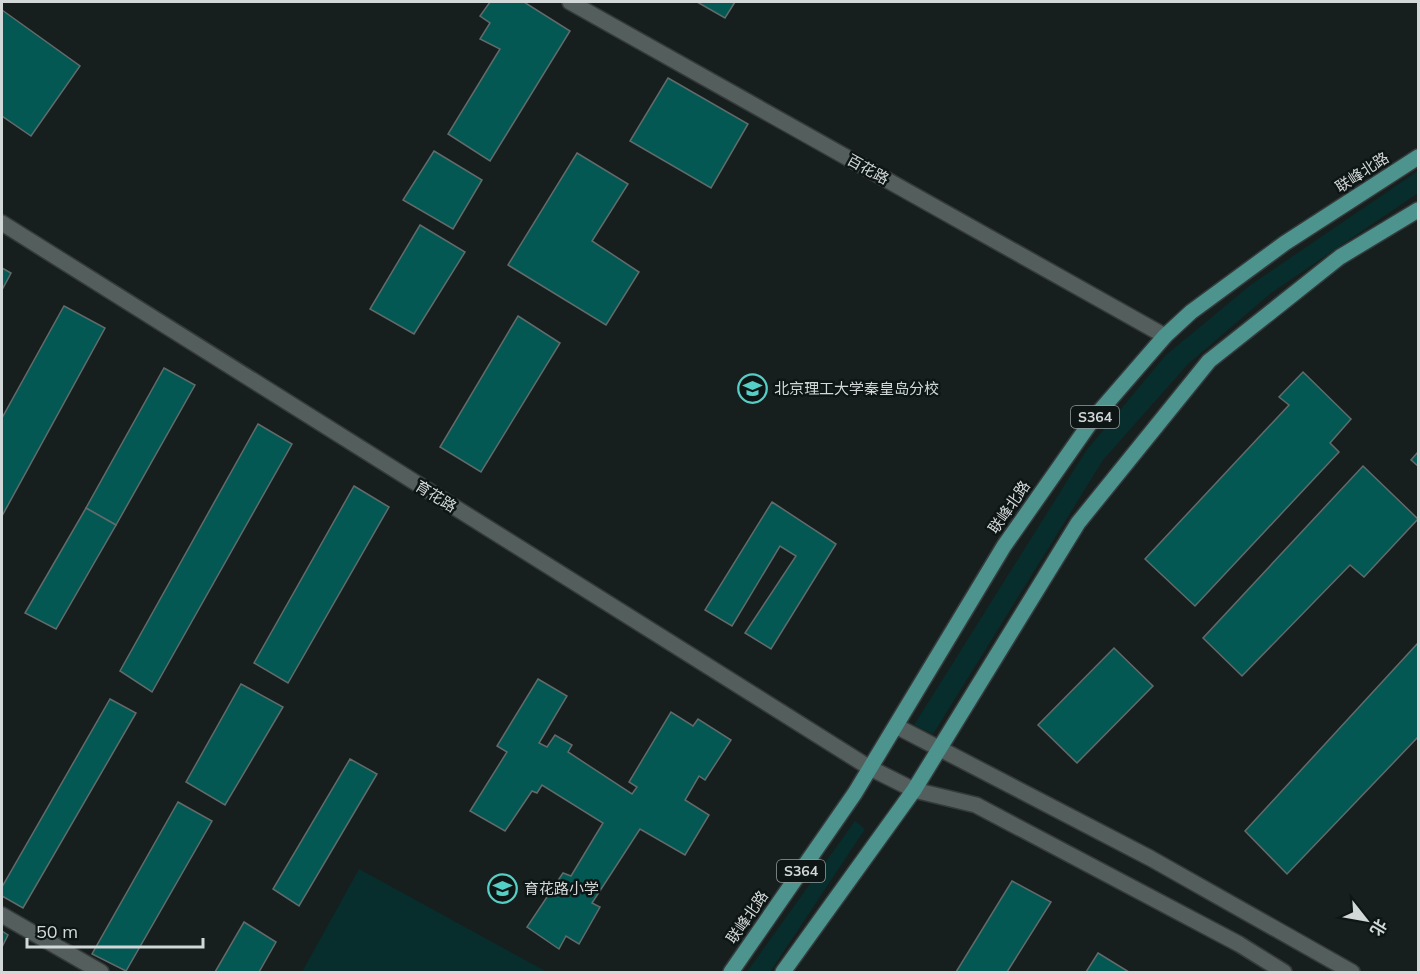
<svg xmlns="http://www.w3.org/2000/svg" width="1420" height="974" font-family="Mulish,'Noto Sans SC',sans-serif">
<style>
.green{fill:#072e2c}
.building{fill:#045854;stroke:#616b6a;stroke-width:1.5}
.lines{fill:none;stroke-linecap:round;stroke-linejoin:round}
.minor-casing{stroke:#353a3a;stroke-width:18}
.tertiary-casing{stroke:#353a3a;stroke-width:18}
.primary-casing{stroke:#353a3a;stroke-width:18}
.minor{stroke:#545e5d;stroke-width:15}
.tertiary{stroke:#545e5d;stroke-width:15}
.primary{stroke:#4d938e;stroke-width:15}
.labels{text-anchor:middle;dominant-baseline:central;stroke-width:5;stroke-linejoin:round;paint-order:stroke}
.shield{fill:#0e1615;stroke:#979d9d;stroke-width:1.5}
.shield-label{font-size:14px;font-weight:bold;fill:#d2d7d7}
.street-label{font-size:15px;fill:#d2d7d7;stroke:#0e1615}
.poi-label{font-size:15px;fill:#d2d7d7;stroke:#0e1615;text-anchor:start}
</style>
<rect width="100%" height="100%" fill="#171f1e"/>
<g class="green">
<path d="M1418,171v22l-147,100 -83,71 -85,96 -170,274 -19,-9 172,-274 80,-96 86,-71z"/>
<path d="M855,821l10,8 -95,143h-23z"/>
<path d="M359,869l188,103h-245z"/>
</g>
<g class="building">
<path d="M490,2h34l46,29 -80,130 -42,-27 52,-85 -20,-10 10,-16 -10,-7z"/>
<path d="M697,2h38l-10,16z"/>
<path d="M2,10l78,56 -49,70 -29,-20z"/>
<path d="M668,78l80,46 -37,64 -81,-47z"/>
<path d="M434,151l48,29 -29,49 -50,-29z"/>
<path d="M577,153l51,31 -36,57 47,31 -33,53 -98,-60z"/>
<path d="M420,225l45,27 -51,82 -44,-25z"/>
<path d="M2,268l9,5 -9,17z"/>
<path d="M64,306l41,22 -103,188v-98z"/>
<path d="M518,316l42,27 -79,129 -41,-25z"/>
<path d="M164,368l31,17 -79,140 -30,-17z"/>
<path d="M1303,372l48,47 -21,24 9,9 -144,154 -50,-47 144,-154 -10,-8z"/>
<path d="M258,424l34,20 -140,248 -32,-21z"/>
<path d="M1418,452v14l-7,-6z"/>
<path d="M1363,466l55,53 -54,58 -14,-12 -108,111 -39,-38z"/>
<path d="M354,486l35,21 -101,176 -34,-20z"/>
<path d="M772,502l64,42 -65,105 -26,-16 51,-77 -16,-10 -48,80 -27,-16z"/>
<path d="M86,508l30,17 -60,104 -31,-16z"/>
<path d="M1418,643v94l-131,137 -42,-43z"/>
<path d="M1114,648l39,38 -76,77 -39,-38z"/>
<path d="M538,679l29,17 -28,47 8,4 8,-12 17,10 -4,7 64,42 5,-7 -8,-5 42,-70 22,14 5,-7 33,21 -26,40 -6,-4 -14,24 24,15 -24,40 -45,-26 -48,74 8,4 -21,37 -13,-8 -7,13 -32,-22 36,-54 8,3 32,-53 -61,-38 -5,8 -5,-2 -27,40 -35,-20 37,-59 -10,-6z"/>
<path d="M241,684l42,23 -58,98 -39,-23z"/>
<path d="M110,699l26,14 -113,195 -21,-12v-9z"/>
<path d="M350,759l27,15 -78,132 -26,-17z"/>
<path d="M178,802l34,19 -86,150 -34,-17z"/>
<path d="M1012,881l39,21 -44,70h-51z"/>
<path d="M244,922l32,20 -17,30h-44z"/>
<path d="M2,931l6,4 -6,12z"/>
<path d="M1098,953l31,19h-43z"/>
</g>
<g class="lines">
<defs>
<g id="minor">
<path d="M570,2l595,334"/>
<path d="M870,768l44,22"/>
<path d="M2,915l99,57"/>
</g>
<g id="tertiary">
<path d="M2,223l868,545"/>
<path d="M896,726l254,132 202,114"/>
<path d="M914,790l62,15 263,139 45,28"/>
</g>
<g id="primary">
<path d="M731,972l124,-179 149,-247 89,-127 72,-83 26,-24 94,-69 133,-86"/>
<path d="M783,972l131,-182 164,-267 131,-162 131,-104 78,-47"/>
</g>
</defs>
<use href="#minor" class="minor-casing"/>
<use href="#tertiary" class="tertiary-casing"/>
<use href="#primary" class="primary-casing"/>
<use href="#minor" class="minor"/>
<use href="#tertiary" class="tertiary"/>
<use href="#primary" class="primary"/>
</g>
<defs>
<symbol id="university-ring" viewBox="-11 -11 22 22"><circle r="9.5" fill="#0e1615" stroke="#55cec5" stroke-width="1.5"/><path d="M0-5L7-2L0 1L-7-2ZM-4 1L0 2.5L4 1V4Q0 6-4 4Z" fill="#55cec5"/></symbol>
<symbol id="school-ring" viewBox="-11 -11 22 22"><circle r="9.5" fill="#0e1615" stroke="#55cec5" stroke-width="1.5"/><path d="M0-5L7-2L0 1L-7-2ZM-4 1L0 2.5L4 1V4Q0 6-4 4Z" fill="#55cec5"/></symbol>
</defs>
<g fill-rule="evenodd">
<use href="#university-ring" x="736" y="372" width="33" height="33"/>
<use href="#school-ring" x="486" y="872" width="33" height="33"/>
</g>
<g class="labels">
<g class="shield">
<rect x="1071" y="406" width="48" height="22" rx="4.5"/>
<rect x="777" y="860" width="48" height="22" rx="4.5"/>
</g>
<g class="shield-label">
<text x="1095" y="417">S364</text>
<text x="801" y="871">S364</text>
</g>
<g class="street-label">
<text transform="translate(868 169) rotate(29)">百花路</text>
<text transform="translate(1362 172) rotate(-33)">联峰北路</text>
<text transform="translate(436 496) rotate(32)">育花路</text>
<text transform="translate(1009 507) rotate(-55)">联峰北路</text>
<text transform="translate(747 917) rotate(-55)">联峰北路</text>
</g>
<g class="poi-label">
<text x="774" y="388">北京理工大学秦皇岛分校</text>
<text x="524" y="888">育花路小学</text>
</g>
</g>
<rect width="1420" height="974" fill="none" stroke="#d2d7d7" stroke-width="6"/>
<g transform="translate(1366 920) rotate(121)" stroke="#0e1615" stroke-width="4.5" paint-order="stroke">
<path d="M0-4.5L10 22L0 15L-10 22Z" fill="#d2d7d7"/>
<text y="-9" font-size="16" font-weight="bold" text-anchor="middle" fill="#d2d7d7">北</text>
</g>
<path d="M27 938v9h176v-9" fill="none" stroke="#d2d7d7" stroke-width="3"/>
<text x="36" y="938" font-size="18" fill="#d2d7d7" stroke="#0e1615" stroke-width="4.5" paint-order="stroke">50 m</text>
</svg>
